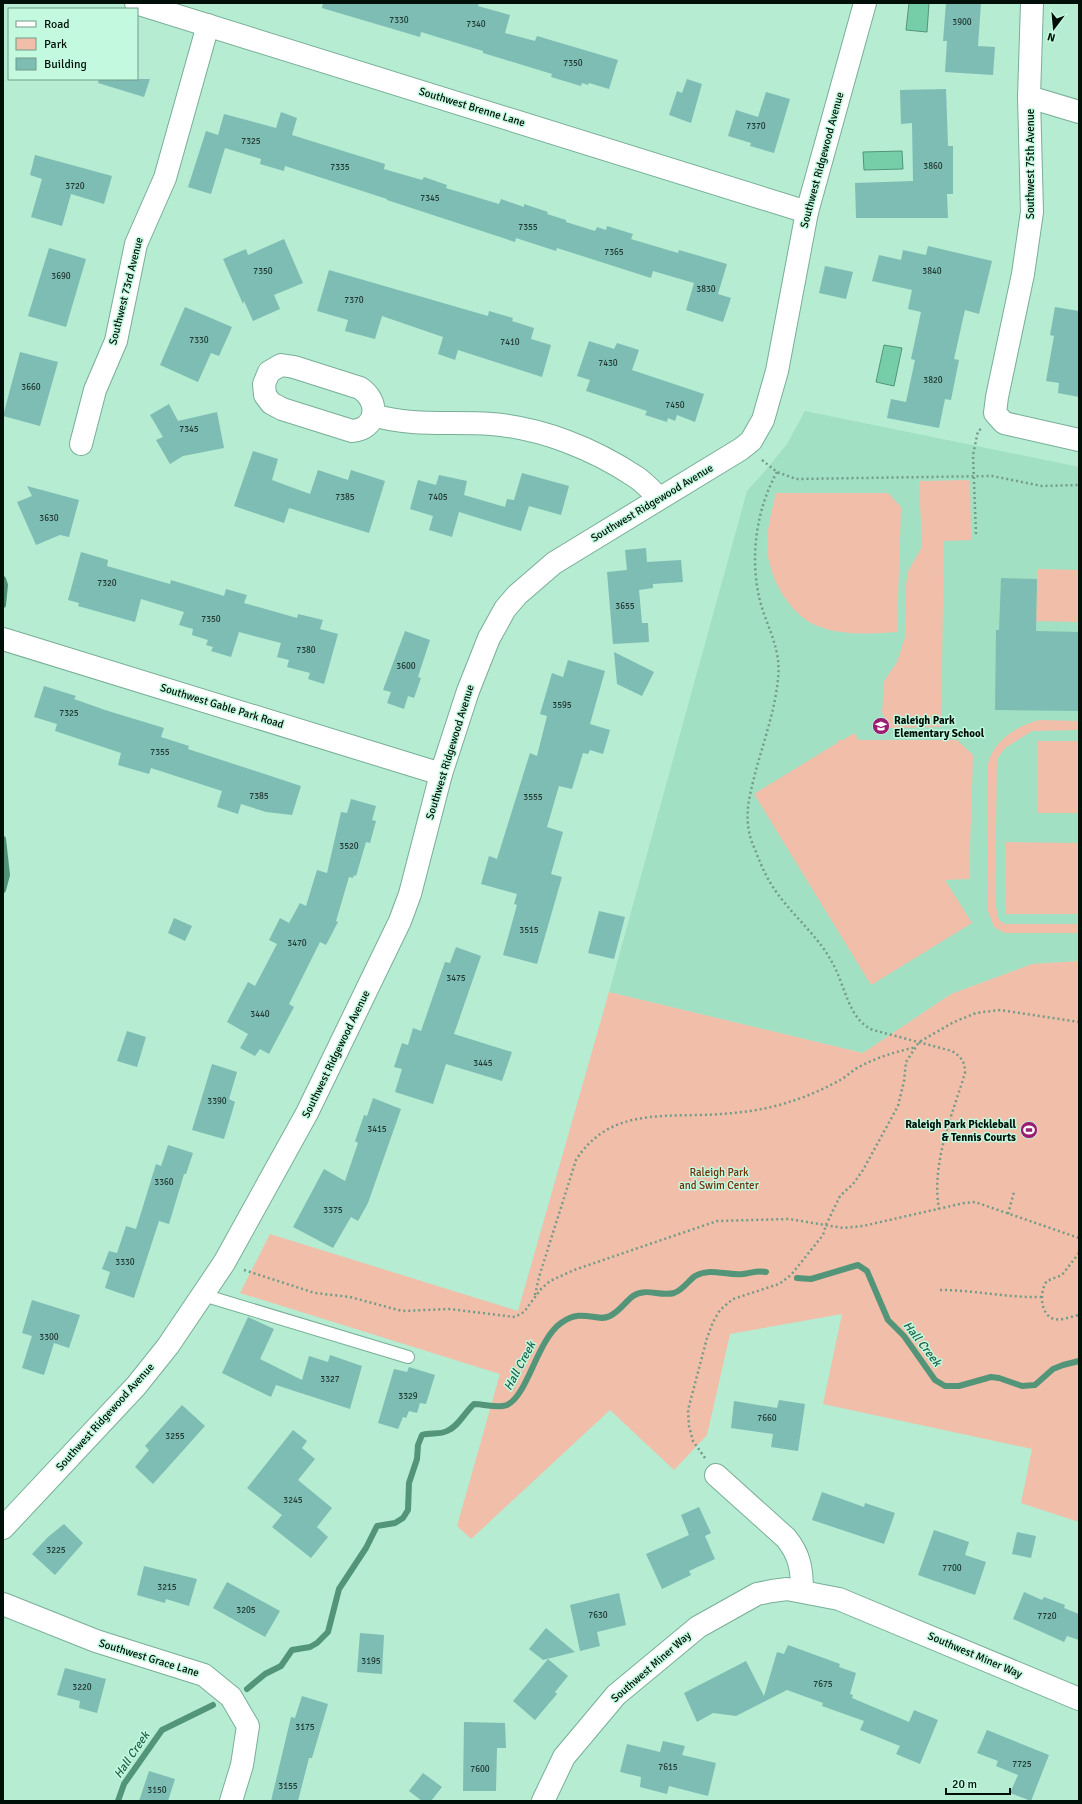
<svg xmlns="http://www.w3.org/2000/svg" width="1082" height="1804" font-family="Signika,sans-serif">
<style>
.built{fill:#a1e0c3}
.green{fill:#f1bfa9}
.water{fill:#76cea9;stroke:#539579}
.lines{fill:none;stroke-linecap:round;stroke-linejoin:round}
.stream{stroke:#539579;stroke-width:6}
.building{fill:#7ebdb4}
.lane-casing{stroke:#79ae97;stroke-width:14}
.street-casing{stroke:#79ae97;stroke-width:24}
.path{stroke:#739b88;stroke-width:2.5;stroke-dasharray:2 3;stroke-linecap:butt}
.lane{stroke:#fff;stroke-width:12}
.street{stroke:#fff;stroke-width:22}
.labels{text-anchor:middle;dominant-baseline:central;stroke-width:3;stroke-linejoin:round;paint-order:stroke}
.number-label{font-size:9px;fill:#203a33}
.street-label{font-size:11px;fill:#000f08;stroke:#c2f9df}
.poi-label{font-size:11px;font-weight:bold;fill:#000f08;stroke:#c2f9df;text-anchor:start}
.park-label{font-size:11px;fill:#712e08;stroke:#c2f9df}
.water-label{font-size:12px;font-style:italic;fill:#1f6249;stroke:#c2f9df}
</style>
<rect width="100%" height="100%" fill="#b5ecd2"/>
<path class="built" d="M805,411l274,56v494l-47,3 -81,30 -88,59 -254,-61 138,-501 19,-21 21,-26z"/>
<g class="green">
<path d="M970,480l1,60 -27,1 -3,186 -51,1 -8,-15 2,-32 13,-19 8,-25 1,-53 2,-13 14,-24 -3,-66z"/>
<path d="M776,493h112l13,14 -4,125c-27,2 -56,4 -82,-7 -28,-13 -48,-51 -48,-81 0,-17 5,-34 9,-51z"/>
<path d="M1037,569l42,1v52l-43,-1z"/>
<path d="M1040,720l39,1v9l-47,1 -27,17 -8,11 -2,144 4,17 6,4h74v9h-74l-11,-6 -6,-16 -1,-141c2,-26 29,-45 53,-50z"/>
<path d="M854,733l5,7h98l16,15 -4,124 -24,1 27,43 -101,62 -117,-191 83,-51v-3h6z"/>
<rect x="1038" y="741" width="41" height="72"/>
<path d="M1005,842l74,1v71h-73z"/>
<path d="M1079,961v561l-58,-19 11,-54 -209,-45 19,-90 -112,20 -23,101 -33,35 -64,-60 -139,129 -14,-13 43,-152 -260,-81 30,-59 248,77 91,-319 254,61 88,-59 81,-30z"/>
</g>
<g class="water">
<path d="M909,3h20l-2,29 -21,-2z"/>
<path d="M902,151l1,18 -39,1 -1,-18z"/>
<path d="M884,345l18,3 -8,38 -18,-4z"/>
</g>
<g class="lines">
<g class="stream">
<path d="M3,579l2,6 -2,20"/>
<path d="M3,839l4,36 -4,15"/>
<path d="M797,1278l14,1 47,-14 9,6 21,49 16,16 31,44 10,6h14l32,-9 8,1 23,8 13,-1 18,-16 10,-4 16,-4"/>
<path d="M247,1689l18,-15 16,-8 11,-16 18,-3 7,-4 11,-11 11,-43 27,-41 11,-22 18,-3 8,-5 5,-8 1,-27 8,-24 1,-14 4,-10c8,-3 18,0 25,-4 11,-4 18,-19 27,-27 11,0 23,5 33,1 21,-10 30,-65 54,-82 22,-16 35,0 49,-7 10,-5 15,-14 23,-20 13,-9 27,1 41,-3 9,-3 14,-12 21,-17 16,-9 31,0 48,-2 9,-1 13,-4 23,-2"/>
<path d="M118,1801l6,-17 38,-54 51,-25"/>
</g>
</g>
<g class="building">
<path d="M323,3h156l-1,3 32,9 -5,18 30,8 2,-5 81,24 -9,29 -20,-6 -1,2 -6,-2 -1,3 -30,-9 1,-3 -69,-21v-2l-62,-19 -1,5 -98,-29z"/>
<path d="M946,3h35l-3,43 17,1 -2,28 -48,-3 2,-31h-4z"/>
<path d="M99,79h51l-6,18 -46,-14z"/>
<path d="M687,79l15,5 -11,39 -22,-8 8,-24 5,2z"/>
<path d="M946,89l2,57h5v48h-6l1,24h-92l-1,-35 58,-2 -1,-58 -11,1 -1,-34z"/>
<path d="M766,92l24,7 -16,54 -24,-7 1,-3 -23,-7 8,-26 22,7z"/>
<path d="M281,112l16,6 -5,17 93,29 -1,5 38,11 2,-3 23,8 -1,3 53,16 2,-5 23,8v-3l24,8 -1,2 19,6v2l29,9 2,-4 9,3 1,-4 26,8 -2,5 47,14 1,-3 48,14 -9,30 13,4 -8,24 -37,-12 8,-27 -41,-12 -2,7 -94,-30 -1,3 -40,-13 -1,4 -128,-42v-1l-102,-33 -1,5 -24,-7 1,-5 -36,-11 -14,46 -23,-7 18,-56 12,4 6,-21 52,14z"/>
<path d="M35,155l77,21 -8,28 -33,-10 -9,32 -31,-9 11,-38 -12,-4z"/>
<path d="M284,239l19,44 -29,12 6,14 -27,12 -9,-20 -1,3 -20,-45 23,-10 2,6z"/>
<path d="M928,246l64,15 -13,53 -14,-4 -11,49 5,1 -8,40 -6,-1 -6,29 -52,-10 4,-19 15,3 9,-42 -4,-1 10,-47 -13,-3 4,-19 -40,-9 7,-26 22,5 2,-10 23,5z"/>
<path d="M49,248l37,11 -20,68 -38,-11z"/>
<path d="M825,266l28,6 -7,27 -27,-6z"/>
<path d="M329,270l159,46 1,-5 24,7 -1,3 22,7 -3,11 20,6 -9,32 -84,-27 -3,10 -17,-6 5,-17 -61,-21 -7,23 -30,-8 3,-11 -31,-9z"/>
<path d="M185,307l47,20 -13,29 -8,-3 -13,29 -38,-17z"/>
<path d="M1055,307l24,4v86l-21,-4 1,-10 -13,-2 8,-45 -4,-1z"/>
<path d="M589,341l25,8 3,-6 22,7 -7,20 72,24 -9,28 -18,-7 -2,6 -7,-3 -1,4 -22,-7 2,-4 -61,-20 4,-11 -13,-4z"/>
<path d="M20,352l38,10 -18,64 -37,-10z"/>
<path d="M169,404l9,17 39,-9 7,36 -41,8 -13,8 -14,-24 7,-3 -13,-22z"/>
<path d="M253,451l25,8 -6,21 38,14 8,-24 30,10 3,-10 34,11 -16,52 -80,-25 -5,15 -50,-17z"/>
<path d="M522,473l47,13 -8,29 -32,-9 -8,25 -62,-19 -7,25 -23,-7 4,-14 -23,-7 8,-29 18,5 3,-10 28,6 -3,14 41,12 2,-8 7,1z"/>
<path d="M27,486l52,14 -10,37 -9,-2 -24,10 -19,-43 15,-6z"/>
<path d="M646,548l1,14 34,-2 2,22 -30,2v4l-14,2 3,33h6l1,19 -36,2 -6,-72 20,-2 -2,-20z"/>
<path d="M81,552l27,8 -1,6 63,18 1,-4 53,16 2,-7 21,6 -3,8 53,15 1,-4 25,6 -3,9 18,5 -14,50 -16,-5 2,-6 -23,-6 2,-7 -12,-3 4,-14 -42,-11 -8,25 -20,-6 2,-4 -7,-2 2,-5 -16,-5 1,-6 -14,-4 5,-13 -43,-13 -6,23 -57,-16 1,-3 -11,-3z"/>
<path d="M1001,578l36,1 -1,52 43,1v79l-84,-1 1,-80h3z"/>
<path d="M405,631l25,9 -12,37 3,1 -7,20 -6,-2 -4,13 -17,-6 4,-11 -8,-2z"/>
<path d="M614,652l40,20 -12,24 -25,-12z"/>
<path d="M568,660l37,11 -15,53 20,6 -7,24 -13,-4 -2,4 -5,-1 -11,36 -13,-3 -12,41 16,5 -12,42 11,3 -25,87 -34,-9 14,-50 -3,-1 3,-10 -36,-10 8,-28 8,3 33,-106 7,3 10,-40 -7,-2 12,-41 11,4z"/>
<path d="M44,686l32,10 -2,3 31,11 59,18 -3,9 28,9 -1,3 113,37 -9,29 -26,-3 -25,-8 -3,10 -21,-7 5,-16 -71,-23 -2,6 -31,-9 3,-12 -66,-22 2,-7 -23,-7z"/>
<path d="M351,799l25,7 -4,14 4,1 -6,22 -4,-1 -10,34 -2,-1 -1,3 -4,-1 -13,44 2,1 -12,23 -6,-3 -31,62 5,3 -25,47 -9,-5 -5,7 -15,-8 8,-14 -21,-12 21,-40 7,4 22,-42 -8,-4 11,-22 9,5 11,-20 6,3 11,-36 10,3 14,-61 6,1z"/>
<path d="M599,911l26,6 -11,42 -26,-6z"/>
<path d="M174,918l18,8 -7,15 -17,-8z"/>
<path d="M456,947l25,9 -27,78 58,18 -10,29 -56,-17 -13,40 -38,-12 7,-23 -8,-2 8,-24 6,2 5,-17 8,3 24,-69 5,1z"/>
<path d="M127,1031l19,6 -9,30 -20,-6z"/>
<path d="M212,1064l25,8 -8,27 6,3 -11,37 -32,-9z"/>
<path d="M373,1098l28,11 -33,94 -10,18 -7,-4 -18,31 -40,-21 31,-58 21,12 13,-38 -3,-2 9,-26 3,1z"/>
<path d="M168,1145l25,8 -7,21h-2l-15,50 -10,-3 -25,77 -29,-10 5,-16 -8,-3 7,-18 8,2 9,-27 10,3 20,-65 5,2z"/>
<path d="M32,1300l48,15 -11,33 -15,-5 -10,32 -22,-7 10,-32 -10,-3z"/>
<path d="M248,1317l26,12 -14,30 42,21 7,-24 19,6 2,-7 32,11 -12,43 -74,-24 -5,12 -49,-24z"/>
<path d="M409,1367l26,8 -9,29 -6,-1 -3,10 -8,-2 -3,7 -3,-1 -5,12 -20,-6 16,-54 13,3z"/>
<path d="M779,1400l26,4 -7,47 -27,-4 2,-13 -42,-6 3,-27 43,7z"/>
<path d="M182,1405l23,21 -52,58 -18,-17 14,-17 -4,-4z"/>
<path d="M293,1430l14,11 -5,7 13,11 -17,21 34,28 -15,19 11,10 -17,21 -39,-31 10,-12 -35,-27z"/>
<path d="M822,1492l42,15 1,-4 30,10 -11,31 -72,-24z"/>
<path d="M699,1507l12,26 -6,3 10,23 -26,12 2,4 -29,14 -16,-35 43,-19 -8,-20z"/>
<path d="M64,1524l19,19 -28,32 -23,-21 16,-17z"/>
<path d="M934,1530l35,12 -4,13 21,7 -11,33 -57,-20z"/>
<path d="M1017,1532l19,4 -5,22 -19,-4z"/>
<path d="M144,1566l53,13 -8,27 -23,-7 -1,4 -28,-8z"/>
<path d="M227,1582l53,29 -15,26 -52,-29z"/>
<path d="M1024,1592l18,8 2,-3 21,8 -1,3 15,6v26l-12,-4 -3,6 -51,-23z"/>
<path d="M619,1593l7,32 -29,7 3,14 -20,5 -10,-46z"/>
<path d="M546,1628l29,24 -32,8 -14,-11z"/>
<path d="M360,1633l24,2 -2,39 -25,-2z"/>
<path d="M788,1645l52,19 -1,3 17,6 -6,21 3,1 -1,3 57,24 5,-12 24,10 -18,44 -24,-10 4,-8 -40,-16 4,-9 -42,-15 1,-3 -36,-13 -51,26 -23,-3 -16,9 -13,-29 62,-32 18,35 13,-44 7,2z"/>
<path d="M548,1659l20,17 -13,16 2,2 -22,26 -22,-19z"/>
<path d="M65,1668l41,11 -9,34 -18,-5 1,-7 -23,-6z"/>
<path d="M302,1696l26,8 -16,54h-3l-11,43h-27l20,-84 4,1z"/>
<path d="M464,1722l41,1 1,25h-9l-1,43h-33z"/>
<path d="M987,1730l62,25 -18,46 -21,-8 8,-18 -22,-9 2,-5 -21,-8z"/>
<path d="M663,1741l22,5 -3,9 34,8 -8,33 -39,-10 -2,8 -27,-7 1,-10 -21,-5 7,-28 33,8z"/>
<path d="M149,1771l26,8 -7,22h-29z"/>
<path d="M423,1773l19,14 -11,14h-9l-13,-10z"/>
</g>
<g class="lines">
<defs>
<path id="lane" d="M203,1295l205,62"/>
<g id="street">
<path d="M136,3l671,209"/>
<path d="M1032,3l-3,94 3,115 -9,62 -26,123 -2,16 9,10 75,17"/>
<path d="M1029,97l50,15"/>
<path d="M281,365l13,2 66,21c20,13 18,41 -8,43l-70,-22 -11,-6 -6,-8 -1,-11 5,-12z"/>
<path d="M373,415c39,12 79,6 118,9 51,4 103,25 145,53 9,6 16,14 23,21"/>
<path d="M81,444l14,-54 21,-49 20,-97 29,-66 43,-153"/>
<path d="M3,639l438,135"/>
<path d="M716,1475l70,63c14,17 16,32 16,53"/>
<path d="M3,1528l133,-142 32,-40 56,-83 83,-150 93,-192 10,-27 31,-120 27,-83 21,-53 16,-29 12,-14 37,-32 187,-114 10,-8 12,-21 14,-49 30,-159 58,-209"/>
<path d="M3,1604l93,37 108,34 27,22 17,29 -6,39 -11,36"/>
<path d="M543,1801l21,-44 52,-62 82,-68 59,-33 15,-3 15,-2 52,10 240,100"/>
</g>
</defs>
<use href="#lane" class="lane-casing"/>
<use href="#street" class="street-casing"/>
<g class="path">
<path d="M762,460l15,12 19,7 196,-3 50,10 37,-1"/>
<path d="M777,472c-23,41 -29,97 -13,142 8,22 17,41 14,65 -3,32 -15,64 -23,95 -5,20 -10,37 -6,57 1,7 4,14 7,21 6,16 13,31 24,45 19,25 43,44 56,73 10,21 14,50 37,60l79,21c9,6 13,10 13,22 -13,43 -34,90 -26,136"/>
<path d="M976,534l-3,-79 5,-24 3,-2"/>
<path d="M1008,1214l6,-22"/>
<path d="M1079,1253l-17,22 -15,6c-8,10 -7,34 7,38 8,2 18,-3 25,-4"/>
<path d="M244,1270l71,23 35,4 52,14 47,-2 66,8 9,-5 17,-23 9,-8 24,-11 143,-49 72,-2 54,9 20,-2 101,-23 11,-1 104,36"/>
<path d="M940,1290c34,0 68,8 102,7"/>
<path d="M535,1295l4,-18 37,-117c30,-47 76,-44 126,-45 29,-1 60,-4 87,-13 17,-5 37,-14 53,-23 6,-4 11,-9 17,-12 18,-10 37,-15 57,-20"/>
<path d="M705,1458l-12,-17 -4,-15 -1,-16 19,-72 6,-16 7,-12 13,-11 46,-15 12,-9 32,-40 3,-10 14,-29 13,-12 10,-14 35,-64 6,-25 2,-19 13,-20 35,-20 22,-9 24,-3 79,12"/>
</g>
<use href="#lane" class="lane"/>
<use href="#street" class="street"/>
</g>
<defs>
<symbol id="school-disc" viewBox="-11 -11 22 22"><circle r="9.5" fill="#9b1d72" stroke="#c2f9df"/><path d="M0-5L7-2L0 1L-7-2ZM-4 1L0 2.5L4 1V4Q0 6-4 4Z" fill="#fff"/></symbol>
<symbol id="stadium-disc" viewBox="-11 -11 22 22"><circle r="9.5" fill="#9b1d72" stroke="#c2f9df"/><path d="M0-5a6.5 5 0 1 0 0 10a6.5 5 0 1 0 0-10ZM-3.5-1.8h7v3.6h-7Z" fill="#fff"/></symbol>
</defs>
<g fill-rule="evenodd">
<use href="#school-disc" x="871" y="716" width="20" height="20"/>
<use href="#stadium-disc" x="1019" y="1120" width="20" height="20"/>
</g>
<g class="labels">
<g class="number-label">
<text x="399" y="20">7330</text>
<text x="962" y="22">3900</text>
<text x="476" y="24">7340</text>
<text x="573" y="63">7350</text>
<text x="756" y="126">7370</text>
<text x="251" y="141">7325</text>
<text x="933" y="166">3860</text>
<text x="340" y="167">7335</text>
<text x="75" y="186">3720</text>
<text x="430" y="198">7345</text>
<text x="528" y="227">7355</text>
<text x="614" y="252">7365</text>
<text x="263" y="271">7350</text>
<text x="932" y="271">3840</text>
<text x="61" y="276">3690</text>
<text x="706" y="289">3830</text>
<text x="354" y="300">7370</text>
<text x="199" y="340">7330</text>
<text x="510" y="342">7410</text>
<text x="608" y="363">7430</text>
<text x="933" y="380">3820</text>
<text x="31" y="387">3660</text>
<text x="675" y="405">7450</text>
<text x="189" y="429">7345</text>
<text x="345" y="497">7385</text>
<text x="438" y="497">7405</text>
<text x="49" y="518">3630</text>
<text x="107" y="583">7320</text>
<text x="625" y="606">3655</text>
<text x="211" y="619">7350</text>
<text x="306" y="650">7380</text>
<text x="406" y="666">3600</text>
<text x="562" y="705">3595</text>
<text x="69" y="713">7325</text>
<text x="160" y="752">7355</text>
<text x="259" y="796">7385</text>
<text x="533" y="797">3555</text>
<text x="349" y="846">3520</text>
<text x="529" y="930">3515</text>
<text x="297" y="943">3470</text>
<text x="456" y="978">3475</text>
<text x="260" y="1014">3440</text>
<text x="483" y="1063">3445</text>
<text x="217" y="1101">3390</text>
<text x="377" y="1129">3415</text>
<text x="164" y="1182">3360</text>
<text x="333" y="1210">3375</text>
<text x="125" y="1262">3330</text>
<text x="49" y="1337">3300</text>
<text x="330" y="1379">3327</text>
<text x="408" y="1396">3329</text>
<text x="767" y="1418">7660</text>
<text x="175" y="1436">3255</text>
<text x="293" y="1500">3245</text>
<text x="56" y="1550">3225</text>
<text x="952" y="1568">7700</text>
<text x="167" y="1587">3215</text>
<text x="246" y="1610">3205</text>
<text x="598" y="1615">7630</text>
<text x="1047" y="1616">7720</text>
<text x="371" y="1661">3195</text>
<text x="823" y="1684">7675</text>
<text x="82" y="1687">3220</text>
<text x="305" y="1727">3175</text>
<text x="1022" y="1764">7725</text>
<text x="668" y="1767">7615</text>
<text x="480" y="1769">7600</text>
<text x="288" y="1786">3155</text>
<text x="157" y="1790">3150</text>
</g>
<g class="street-label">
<text transform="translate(472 107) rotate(17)">Southwest Brenne Lane</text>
<text transform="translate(822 160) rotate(-75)">Southwest Ridgewood Avenue</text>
<text transform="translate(1030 164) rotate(-90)">Southwest 75th Avenue</text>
<text transform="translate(126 291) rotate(-76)">Southwest 73rd Avenue</text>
<text transform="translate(652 503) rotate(-31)">Southwest Ridgewood Avenue</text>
<text transform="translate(222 706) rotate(17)">Southwest Gable Park Road</text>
<text transform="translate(450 752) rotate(-73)">Southwest Ridgewood Avenue</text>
<text transform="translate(336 1054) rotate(-64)">Southwest Ridgewood Avenue</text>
<text transform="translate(105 1417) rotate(-48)">Southwest Ridgewood Avenue</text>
<text transform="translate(975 1655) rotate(23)">Southwest Miner Way</text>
<text transform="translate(149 1658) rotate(17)">Southwest Grace Lane</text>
<text transform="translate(651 1667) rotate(-41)">Southwest Miner Way</text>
</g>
<g class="poi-label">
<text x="894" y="720">Raleigh Park<tspan x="894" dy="13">Elementary School</tspan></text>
<text x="1016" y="1124" text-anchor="end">Raleigh Park Pickleball<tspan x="1016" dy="13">&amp; Tennis Courts</tspan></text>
</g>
<g class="park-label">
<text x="719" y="1172">Raleigh Park<tspan x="719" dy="13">and Swim Center</tspan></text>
</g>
<g class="water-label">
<text transform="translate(922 1344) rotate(52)">Hall Creek</text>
<text transform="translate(520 1366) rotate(-62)">Hall Creek</text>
<text transform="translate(132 1755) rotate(-56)">Hall Creek</text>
</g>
</g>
<rect width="1082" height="1804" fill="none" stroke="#000f08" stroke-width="8"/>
<rect x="8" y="8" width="130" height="72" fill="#c2f9df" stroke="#749b89"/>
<rect x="16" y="21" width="20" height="6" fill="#ffffff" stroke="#749b89"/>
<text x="44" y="28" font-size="12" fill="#000f08">Road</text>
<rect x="16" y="38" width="20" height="12" fill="#f1bfa9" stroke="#749b89"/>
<text x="44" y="48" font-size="12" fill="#000f08">Park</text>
<rect x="16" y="58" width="20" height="12" fill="#7ebdb4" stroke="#749b89"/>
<text x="44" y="68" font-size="12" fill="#000f08">Building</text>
<g transform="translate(1054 28) rotate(196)" stroke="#c2f9df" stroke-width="3" paint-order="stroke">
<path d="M0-3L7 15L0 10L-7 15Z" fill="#000f08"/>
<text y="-6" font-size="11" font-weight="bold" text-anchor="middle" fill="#000f08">N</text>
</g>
<path d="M946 1788v6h64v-6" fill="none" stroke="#000f08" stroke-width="2"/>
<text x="952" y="1788" font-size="12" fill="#000f08" stroke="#c2f9df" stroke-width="3" paint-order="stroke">20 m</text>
</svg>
